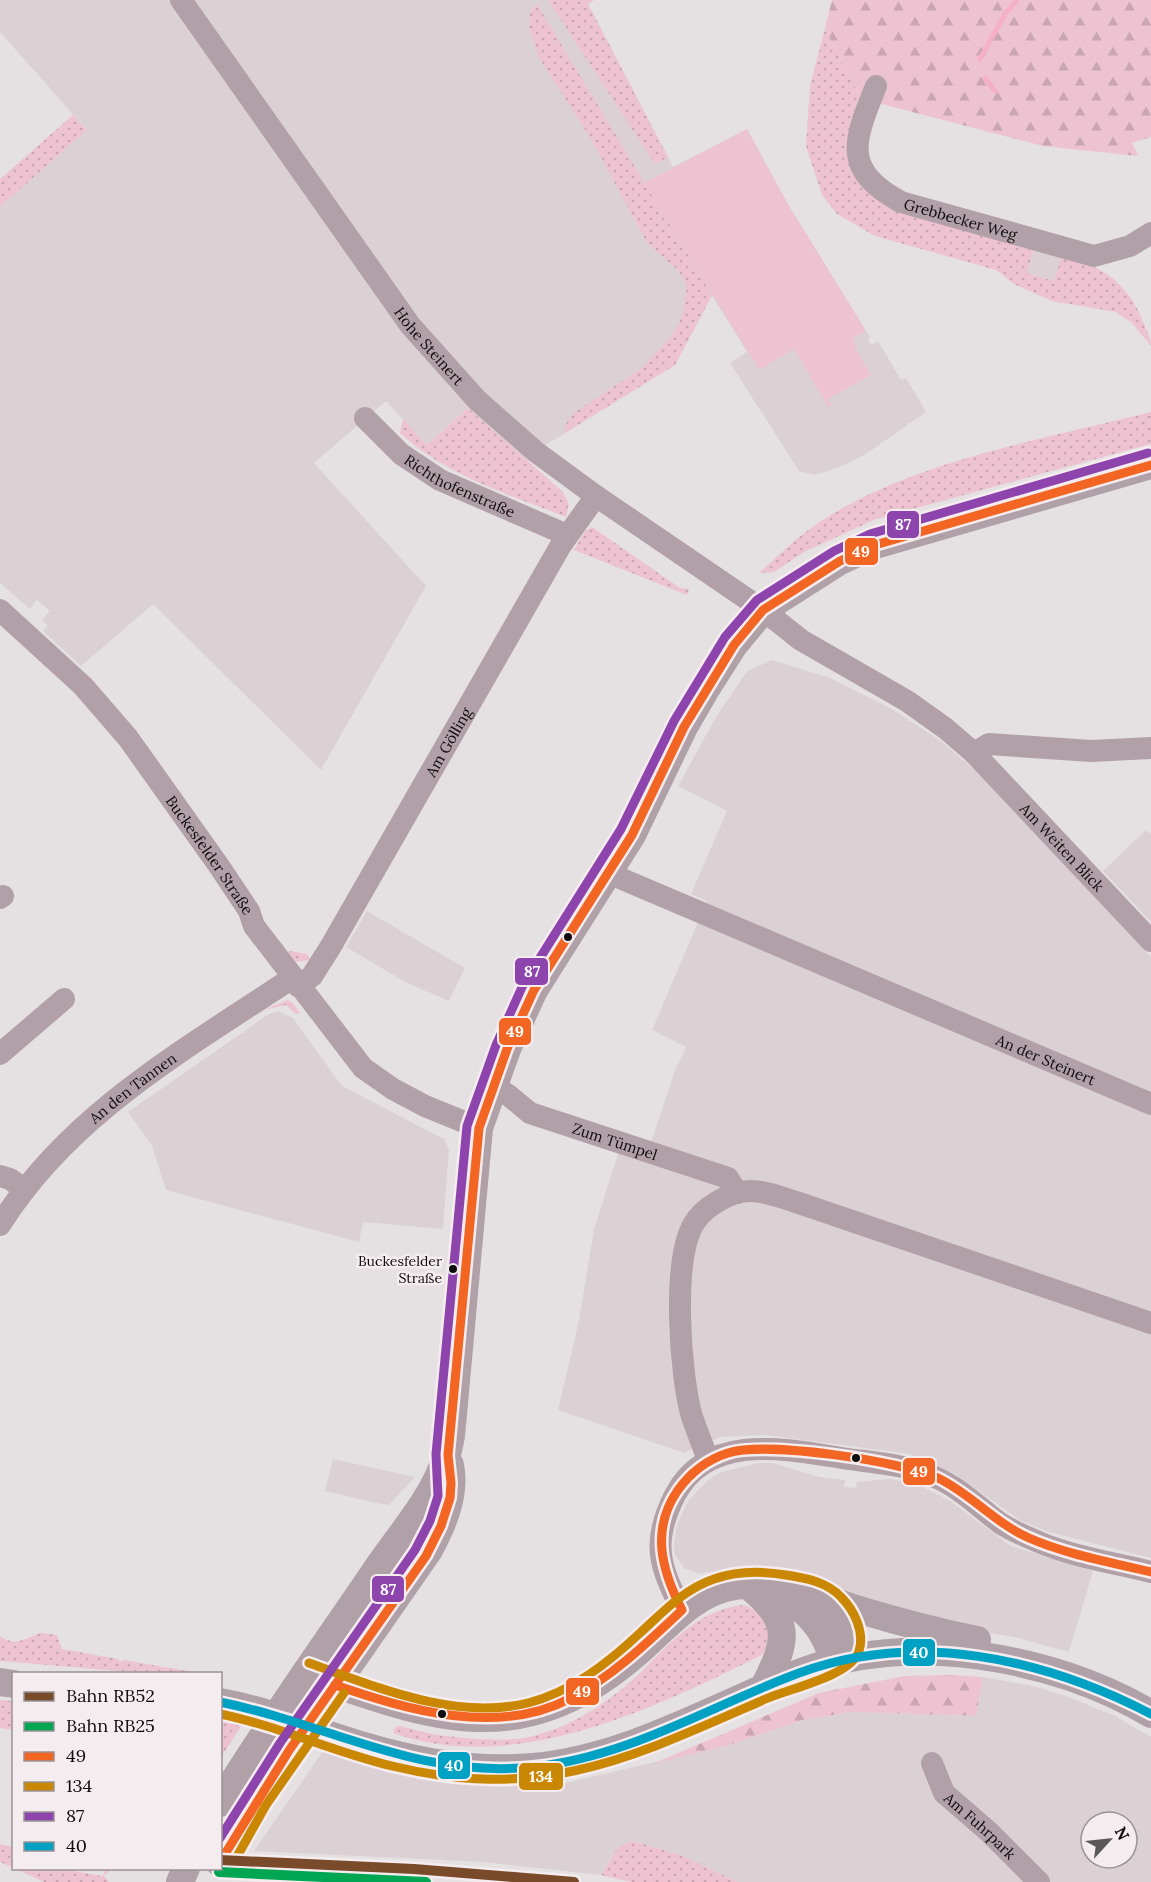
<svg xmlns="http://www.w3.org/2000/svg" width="1151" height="1882" font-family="Lora,serif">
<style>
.built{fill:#dbd1d5;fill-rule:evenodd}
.grass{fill:url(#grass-dots)}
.forest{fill:url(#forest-firs)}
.pitch{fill:#edc3d2}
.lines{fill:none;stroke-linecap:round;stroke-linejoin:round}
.stream{stroke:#f5afc9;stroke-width:5}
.minor{stroke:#b1a0a7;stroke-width:22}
.major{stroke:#b0a0a8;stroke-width:28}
.bus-1-casing{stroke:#f5ecef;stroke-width:14}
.bus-2-casing{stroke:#f5ecef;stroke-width:14}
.bus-3-casing{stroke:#f5ecef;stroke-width:14}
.bus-4-casing{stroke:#f5ecef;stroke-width:14}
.bus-1{stroke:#f26522;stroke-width:9}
.bus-2{stroke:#c98703;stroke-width:9}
.bus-3{stroke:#8e44ad;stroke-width:9}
.bus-4{stroke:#01a1c4;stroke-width:9}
.rail-1-casing{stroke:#f5ecef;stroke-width:15}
.rail-2-casing{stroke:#f5ecef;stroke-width:15}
.rail-1{stroke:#7a4b2a;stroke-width:10}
.rail-2{stroke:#00a651;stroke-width:10}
.bus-dot{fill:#0f0c0d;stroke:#f5ecef;stroke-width:2}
.labels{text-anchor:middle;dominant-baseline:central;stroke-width:5;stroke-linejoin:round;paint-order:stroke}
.bus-label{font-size:14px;fill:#0f0c0d;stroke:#f5ecef;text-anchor:end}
.street-label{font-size:15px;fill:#0f0c0d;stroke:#f5ecef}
.line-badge{stroke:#f5ecef;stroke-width:2}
.badge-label{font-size:16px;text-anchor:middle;font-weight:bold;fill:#fff}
</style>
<defs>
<pattern id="grass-dots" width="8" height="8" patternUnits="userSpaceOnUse" patternTransform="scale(1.5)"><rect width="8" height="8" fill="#edc3d2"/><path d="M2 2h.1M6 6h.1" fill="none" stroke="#caa6b3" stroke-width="1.8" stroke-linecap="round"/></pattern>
<pattern id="forest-firs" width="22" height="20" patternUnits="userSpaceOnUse" patternTransform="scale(1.5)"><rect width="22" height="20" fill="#edc3d2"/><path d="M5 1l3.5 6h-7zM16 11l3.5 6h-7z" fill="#caa6b3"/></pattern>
</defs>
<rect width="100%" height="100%" fill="#e5e1e3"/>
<g class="built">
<path d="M0,0h594l-6,4 85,163 74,-38 42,77 81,131 -2,2 3,6 7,-4 23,39 5,-2 20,34 -63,44 -26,12 -22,7 -16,-4 -69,-108 17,-11 -35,-56 -37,69 -126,78 -24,18 -57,-53 -41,37 -41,-44 -72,62 112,123 -105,184 -168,-166 -72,62 -38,-35 5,-5 -6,-6 8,-9 -13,-11 -7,9 -30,-26v-376l87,-77 -87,-98z"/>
<path d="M1035,246l27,9 -8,26 -27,-8z"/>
<path d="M772,660l58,18 62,31 49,32 36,31 174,185v601l-102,-26 -28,-11 -66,-47 -45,-20 -144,-19 -46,2 -36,16 -126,-43 21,-90 15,-91 26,-81 26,9 28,-84 12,-26 -34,-17 55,-129 -16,-7 36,-83 -49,-25 38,-69 31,-46z"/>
<path d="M1146,830l5,4v88l-48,-51z"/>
<path d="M367,911l98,57 -16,33 -42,-18 -61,-36z"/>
<path d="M278,1011l15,7 49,68 102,53 5,10 -6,80 -80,-7 -4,20 -193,-52 -14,-44 -24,-34 141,-98z"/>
<path d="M333,1459l82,18 -26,28 -18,-3 -46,-11z"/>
<path d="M758,1463h15l46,14 26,3 -1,7 12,1 1,-6 32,-3 26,4 35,18 61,45 82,25 -24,81 -55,-15 -67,-11 -177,-56 -34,-3 -37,7 -15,-6 -9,-13 -1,-11 3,-19 11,-24 21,-22 13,-7z"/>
<path d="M983,1677l50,9 33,10 49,20 36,21v145h-413l-55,-26 -50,-15 -15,6 -17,28 -117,-13 -230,-11 69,-100 64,21 46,9 69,6 63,-4 164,-38 74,-25 48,-8 125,4zM1091,1822h36v36h-36z"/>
</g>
<g class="grass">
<path d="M548,0h46l-6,4 80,153 -13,7z"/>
<path d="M537,4l175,291 -37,70 -112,69 4,-12 8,-10 67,-44 30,-33 10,-18 5,-31 -9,-16 -31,-27 -57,-106 -51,-79 -10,-30 1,-16z"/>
<path d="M825,28l38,75 -2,75 174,68 -8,27 27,8 8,-26c41,12 66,27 82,69 3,7 7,14 7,22l-19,-23 -16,-11 -64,-11 -38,-17 -18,-14 -121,-34 -38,-22 -15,-19 -16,-49 4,-60z"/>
<path d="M73,115l14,15 -87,77v-28z"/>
<path d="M468,408l95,84 6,12 -3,13c-58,-23 -119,-41 -166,-84l3,-14 24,26z"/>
<path d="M1151,412v32l-275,75 -72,33 -30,20 -15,1c19,-17 38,-36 59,-50 96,-63 223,-83 333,-111z"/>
<path d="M592,527l88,61 9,1 -2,6 -113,-45 11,-19z"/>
<path d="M289,951l18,3 3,6 -15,2 -10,-7z"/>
<path d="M287,1000l5,2 8,11 -4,1 -10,-9 -22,5z"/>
<path d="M742,1605c23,5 34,30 20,50 -109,54 -247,121 -369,78l2,-6 5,-1c13,3 28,8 39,9 23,3 58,7 85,3 46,-9 88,-37 121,-70 28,-28 55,-58 97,-63z"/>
<path d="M40,1633l17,2 5,14 56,10 2,3 4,-2 75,13 -80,-2 -119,-10v-25c16,11 24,3 40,-3z"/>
<path d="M0,1700l13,1v29l-13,-2z"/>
<path d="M221,1721l21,4 -21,32 -1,-36z"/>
<path d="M633,1841l50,15 55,26h-107l-30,-7 17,-28z"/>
<path d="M0,1844l13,3 1,21 -14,-6z"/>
<path d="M14,1868l48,1 41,7 2,-7h7l-8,7 5,6h-65z"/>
</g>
<g class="forest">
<path d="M832,0h319v137l-19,6 6,13 -95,-10 -173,-45 -7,2 -38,-75z"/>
<path d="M954,1675l29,2 -7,39 -125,-4 -48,8 -74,25 -77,19 167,-71 85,-17z"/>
</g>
<path class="pitch" d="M747,129l42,77 77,125 -13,7 5,15 13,22 -43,24 3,6 -3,2 -34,-58 -35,21 -115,-187z"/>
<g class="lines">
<g class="stream">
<path d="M980,59l25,-45 12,-14"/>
<path d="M985,78l10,13"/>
</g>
<g class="minor">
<path id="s1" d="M181,0l229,325 67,75 59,52 60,44 167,114 38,30 106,61 38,27 29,25 177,188"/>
<path id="s2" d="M876,86c-21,53 -36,83 25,116l193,54 36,-10 21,-13"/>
<path id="s3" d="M365,418l36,36 39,26 127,55"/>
<path id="s4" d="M0,610l83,76 45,52 91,128 30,45 5,15 109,142 30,21 32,17 54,22"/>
<path d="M974,753l15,-9 102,7 60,-3"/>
<path id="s5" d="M608,873l543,231"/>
<path d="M0,898l3,-2"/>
<path id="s6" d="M298,986l14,-10 19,-30 230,-401 35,-49"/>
<path d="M0,1054l64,-55"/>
<path id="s7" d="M493,1087l14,7 23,19 198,65 9,15"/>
<path d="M0,1176l10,3 14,10"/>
<path id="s8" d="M0,1225c69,-111 186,-176 292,-247"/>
<path d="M708,1460c-5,-14 -11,-29 -16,-43 -12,-42 -20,-154 1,-192 9,-17 37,-34 57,-34 16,0 33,7 49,12l352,120"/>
<path d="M682,1610c-23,-44 -31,-68 -7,-115 34,-65 115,-45 173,-36 30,4 61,6 89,19 23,10 43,30 63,45 12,8 27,14 41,20 34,14 74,20 110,29"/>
<path id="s9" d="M932,1763l12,30 45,39 50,50"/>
</g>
<g class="major">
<path d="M749,1586c43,36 39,53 15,101"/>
<path d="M778,1589c26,21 48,38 55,72"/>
<path d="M828,1600c16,15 29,41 11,59"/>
<path d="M305,1674c132,45 217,80 334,-23 29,-25 55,-59 96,-65 45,-6 86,12 128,25 37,11 75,21 114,29"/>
<path d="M0,1682l14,2"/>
<path d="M220,1702c39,7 75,21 112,34 65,22 132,37 201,31 93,-8 181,-60 266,-94 108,-43 255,-17 352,41"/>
<path d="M220,1803c49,-80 103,-155 156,-233 29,-43 67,-81 75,-134l28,-308 28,-79 27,-59 98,-155 52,-108 22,-38 28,-44 29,-35 77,-49 35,-16 276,-80"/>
<path d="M220,1863l36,-64 173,-249c14,-26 27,-56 21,-85"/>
<path d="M180,1882l6,-14"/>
</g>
<defs>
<g id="bus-1">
<path d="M335,1685c73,25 163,52 236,13 42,-22 77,-56 111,-88 -20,-39 -32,-80 -4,-120 13,-18 28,-30 50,-37 39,-12 172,8 210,25 33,16 57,45 91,60 39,17 81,24 122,34"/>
<path d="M220,1862l70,-113 136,-193 15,-30 9,-28 1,-15 -3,-28 31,-327 28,-79 27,-59 98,-155 52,-108 50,-82 29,-35 77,-49 35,-16 276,-80"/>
</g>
<g id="bus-2">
<path d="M220,1714c59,12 114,38 172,52 152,37 241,-9 376,-68 24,-10 84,-23 91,-47 6,-19 -5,-41 -18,-54 -14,-15 -35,-19 -55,-22 -23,-4 -49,-4 -72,4 -30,10 -52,34 -74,54 -32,30 -69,59 -112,70 -73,18 -151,-16 -219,-40"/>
<path d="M230,1869l36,-64 78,-112"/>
</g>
<path id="bus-3" d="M220,1838l60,-95 135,-193 15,-29 8,-25 -2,-42 31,-328 29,-81 27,-60 98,-156 53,-108 51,-84 32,-37 77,-49 36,-17 278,-81"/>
<path id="bus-4" d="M220,1702c109,22 196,77 313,65 96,-10 177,-61 266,-94 117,-43 244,-15 352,41"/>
</defs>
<use href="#bus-1" class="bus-1-casing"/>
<use href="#bus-2" class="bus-2-casing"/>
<use href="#bus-3" class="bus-3-casing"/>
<use href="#bus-4" class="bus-4-casing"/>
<use href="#bus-1" class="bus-1"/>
<use href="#bus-2" class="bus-2"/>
<use href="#bus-3" class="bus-3"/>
<use href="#bus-4" class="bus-4"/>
<defs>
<path id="rail-1" d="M220,1860l194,9 160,13"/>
<path id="rail-2" d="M219,1872l207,10"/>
</defs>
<use href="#rail-1" class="rail-1-casing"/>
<use href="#rail-2" class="rail-2-casing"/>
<use href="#rail-1" class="rail-1"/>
<use href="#rail-2" class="rail-2"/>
</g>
<g class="bus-dot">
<circle cx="568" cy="937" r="5"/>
<circle cx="453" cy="1269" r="5"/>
<circle cx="856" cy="1458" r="5"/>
<circle cx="442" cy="1714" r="5"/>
</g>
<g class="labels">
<g class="bus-label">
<text x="442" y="1261">Buckesfelder<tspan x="442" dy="17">Straße</tspan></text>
</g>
<g class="street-label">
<text stroke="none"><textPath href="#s2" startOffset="200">Grebbecker Weg</textPath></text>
<text stroke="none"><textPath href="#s1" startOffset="426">Hohe Steinert</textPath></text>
<text stroke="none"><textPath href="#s3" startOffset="118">Richthofenstraße</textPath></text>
<text stroke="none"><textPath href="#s6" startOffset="288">Am Gölling</textPath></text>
<text stroke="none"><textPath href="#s1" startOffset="1238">Am Weiten Blick</textPath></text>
<text stroke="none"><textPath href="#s4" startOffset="324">Buckesfelder Straße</textPath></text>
<text stroke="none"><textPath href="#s5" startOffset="476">An der Steinert</textPath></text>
<text stroke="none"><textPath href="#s8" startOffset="192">An den Tannen</textPath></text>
<text stroke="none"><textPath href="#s7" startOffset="135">Zum Tümpel</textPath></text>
<text stroke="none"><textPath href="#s9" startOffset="81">Am Fuhrpark</textPath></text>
</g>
</g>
<g class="line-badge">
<rect x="886" y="510" width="34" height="29" rx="6" fill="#8e44ad"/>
<rect x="844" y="537" width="35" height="29" rx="6" fill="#f26522"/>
<rect x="514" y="957" width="35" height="29" rx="6" fill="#8e44ad"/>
<rect x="498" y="1017" width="34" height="29" rx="6" fill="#f26522"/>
<rect x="902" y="1457" width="34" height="29" rx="6" fill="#f26522"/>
<rect x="371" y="1575" width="34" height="28" rx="6" fill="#8e44ad"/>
<rect x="902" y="1638" width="34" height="29" rx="6" fill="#01a1c4"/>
<rect x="565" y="1677" width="35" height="29" rx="6" fill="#f26522"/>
<rect x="437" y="1751" width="34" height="29" rx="6" fill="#01a1c4"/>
<rect x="518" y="1762" width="46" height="29" rx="6" fill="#c98703"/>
</g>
<g class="badge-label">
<text x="903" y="530">87</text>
<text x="861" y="557">49</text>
<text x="532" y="977">87</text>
<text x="515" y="1037">49</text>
<text x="919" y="1477">49</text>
<text x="388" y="1595">87</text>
<text x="919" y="1658">40</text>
<text x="582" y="1697">49</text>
<text x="454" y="1771">40</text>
<text x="541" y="1782">134</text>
</g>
<rect x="12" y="1672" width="210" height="198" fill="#f5ecef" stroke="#999295" stroke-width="1.5"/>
<rect x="24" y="1692" width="30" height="9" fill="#7a4b2a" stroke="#999295" stroke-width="1.5"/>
<text x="66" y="1702" font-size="18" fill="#0f0c0d">Bahn RB52</text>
<rect x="24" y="1722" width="30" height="9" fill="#00a651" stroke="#999295" stroke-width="1.5"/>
<text x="66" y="1732" font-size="18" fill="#0f0c0d">Bahn RB25</text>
<rect x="24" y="1752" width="30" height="9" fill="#f26522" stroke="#999295" stroke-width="1.5"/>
<text x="66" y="1762" font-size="18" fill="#0f0c0d">49</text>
<rect x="24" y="1782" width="30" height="9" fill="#c98703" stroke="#999295" stroke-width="1.5"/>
<text x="66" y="1792" font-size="18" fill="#0f0c0d">134</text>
<rect x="24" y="1812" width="30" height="9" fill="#8e44ad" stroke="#999295" stroke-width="1.5"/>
<text x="66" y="1822" font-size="18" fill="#0f0c0d">87</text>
<rect x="24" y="1842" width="30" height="9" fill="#01a1c4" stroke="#999295" stroke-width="1.5"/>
<text x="66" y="1852" font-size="18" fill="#0f0c0d">40</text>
<g transform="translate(1109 1840) rotate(63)"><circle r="28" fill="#f5ecef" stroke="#999295" stroke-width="1.5"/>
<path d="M0-4.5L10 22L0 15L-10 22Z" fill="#5a5758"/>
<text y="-9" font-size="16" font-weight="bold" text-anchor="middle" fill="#0f0c0d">N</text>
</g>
</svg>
